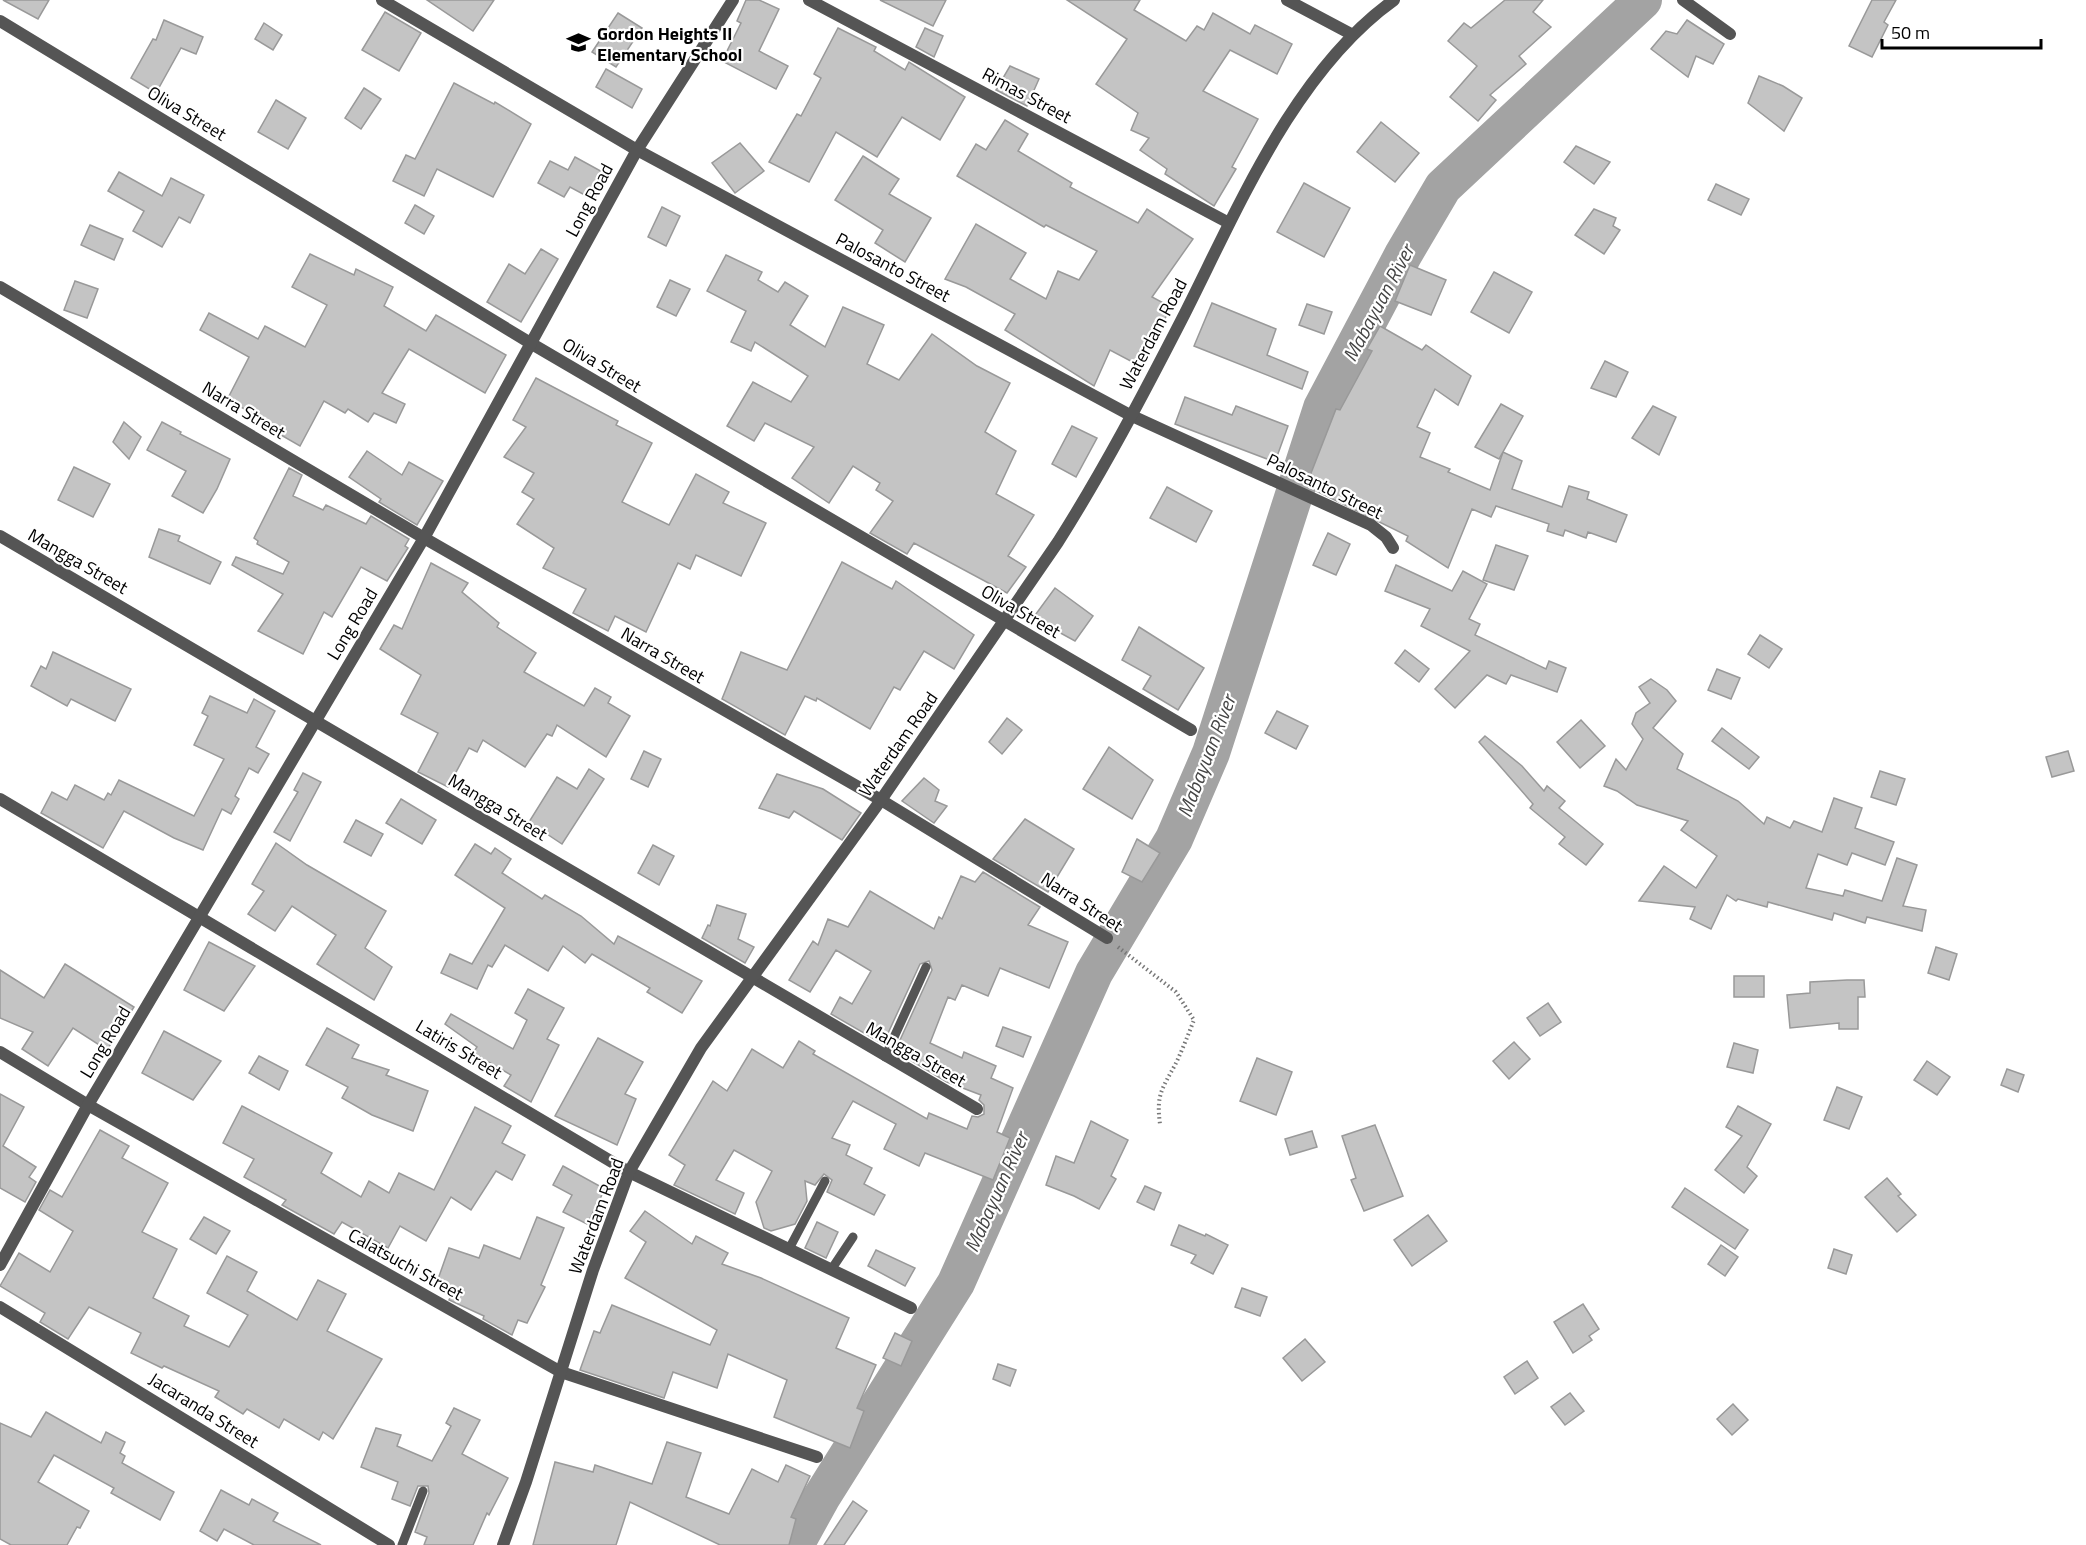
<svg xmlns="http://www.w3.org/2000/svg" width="2086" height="1545" font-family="'Titillium Web',sans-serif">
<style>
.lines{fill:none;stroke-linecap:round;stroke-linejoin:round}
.river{stroke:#a3a3a3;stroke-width:38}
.building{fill:#c4c4c4;stroke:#999;stroke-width:1.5}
.path{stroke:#777;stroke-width:4;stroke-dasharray:1.5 3;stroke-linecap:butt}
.service{stroke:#555;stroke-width:9}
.minor{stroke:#555;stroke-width:12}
.tertiary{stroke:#555;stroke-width:12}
.labels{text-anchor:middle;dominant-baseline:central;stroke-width:4.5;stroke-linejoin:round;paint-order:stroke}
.poi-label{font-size:18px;font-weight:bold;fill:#000;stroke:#fff;text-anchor:start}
.street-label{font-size:18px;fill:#000;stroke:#fff}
.water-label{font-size:20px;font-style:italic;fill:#444;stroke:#fff}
</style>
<rect width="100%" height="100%" fill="#fff"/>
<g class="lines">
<path class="river" d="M795,1545l26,-47 135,-215 138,-310 80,-134 37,-86 111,-345 81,-153 40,-68 200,-187"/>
</g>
<g class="building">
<path d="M3,0h46l-11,19z"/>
<path d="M427,0h67l-21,31z"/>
<path d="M746,0h13l20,9 -20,42 29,15 -12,23 -54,-28 19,-38 -4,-2z"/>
<path d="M880,0h66l-13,26z"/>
<path d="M1067,0h73l-6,10 52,31 11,-15 7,4 9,-17 37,21 5,-9 37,19 -15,30 -47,-24 -27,41 55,28 -26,48 4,2 -22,37 -49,-32 2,-5 -27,-19 9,-12 -18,-8 7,-17 -42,-29 31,-45z"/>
<path d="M1505,0h38l-10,12 18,15 -32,29 7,8 -36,31 6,5 -18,21 -28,-24 27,-31 -29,-25 16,-18 7,5z"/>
<path d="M1872,0h24l-12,22 4,3 -16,32 -23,-11z"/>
<path d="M385,12l36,21 -22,38 -37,-21z"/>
<path d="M618,13l24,15 -26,39 -24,-15z"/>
<path d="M164,20l39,17 -7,17 -15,-6 -25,45 -25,-15 22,-39 3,1z"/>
<path d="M1687,20l37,24 -11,20 -17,-8 -8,21 -37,-28 15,-18 11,3z"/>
<path d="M264,23l18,12 -9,15 -18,-11z"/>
<path d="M838,28l38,19 -2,4 31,19 4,-8 56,35 -25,43 -38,-23 -25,40 -41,-25 -27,50 -40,-20 28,-48 4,2 20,-38 -7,-4z"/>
<path d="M925,28l18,8 -9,21 -18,-10z"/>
<path d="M1010,66l29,13 -12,27 -31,-16z"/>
<path d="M606,69l36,20 -10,19 -36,-21z"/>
<path d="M1759,76l24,10 19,12 -18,33 -36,-28z"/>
<path d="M454,83l40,21 1,-2 36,22 -38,73 -56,-28 -13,27 -31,-15 13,-26 9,4z"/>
<path d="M364,88l17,11 -20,30 -16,-11z"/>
<path d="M276,100l30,18 -18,31 -30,-17z"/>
<path d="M1005,120l23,14 -10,17 54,32 -2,4 68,36 9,-14 46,30 -41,58 19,10 -31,59 -30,-16 -16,36 -89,-56 10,-16 -49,-27 -21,-8 31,-55 50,29 -16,26 36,20 12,-28 21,9 18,-29 -51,-26 -2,2 -87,-51 19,-32 10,6z"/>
<path d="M1381,122l38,31 -24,29 -38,-30z"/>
<path d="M740,143l24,28 -29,22 -23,-30z"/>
<path d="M1576,146l34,16 -16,22 -30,-22z"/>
<path d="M863,156l36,23 -10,15 42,24 -26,44 -30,-19 8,-13 -48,-30z"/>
<path d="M575,157l33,18 -14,25 -24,-13 -6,10 -26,-14 12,-22 18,9z"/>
<path d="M119,172l43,24 9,-18 33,17 -14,28 -11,-6 -17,30 -29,-16 11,-20 -36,-20z"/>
<path d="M1304,183l46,25 -26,49 -47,-25z"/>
<path d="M1716,184l33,15 -8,16 -33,-15z"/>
<path d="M415,205l19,11 -10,18 -19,-11z"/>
<path d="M662,207l18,9 -14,30 -18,-9z"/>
<path d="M1594,209l22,9 -3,8 7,4 -16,24 -29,-19z"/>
<path d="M90,225l33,14 -9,21 -33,-15z"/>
<path d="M541,249l17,10 -37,63 -34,-20 22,-38 16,10z"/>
<path d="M310,254l44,21 2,-6 37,18 -9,19 42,25 10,-16 70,40 -21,38 -76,-44 -27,44 23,11 -9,19 -22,-10 -6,9 -20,-13 -3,4 -21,-12 -24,45 -33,-19 3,-5 -43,-22 22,-43 -49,-27 9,-17 49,26 7,-13 40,21 22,-42 -35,-18z"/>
<path d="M726,255l36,17 -4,8 20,12 7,-10 23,14 -18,29 35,22 18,-40 41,18 -17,39 32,16 33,-46 45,32 33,17 -25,49 31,19 -20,43 38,21 -26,41 18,11 -19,26 -93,-50 -7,11 -37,-21 23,-32 -17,-11 4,-7 -27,-17 -24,37 -37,-25 22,-31 -49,-24 -11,18 -27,-15 26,-44 38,20 17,-26 -53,-34 -4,9 -20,-9 15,-31 -39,-20z"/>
<path d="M1410,265l36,15 -15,35 -36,-14z"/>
<path d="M1494,272l38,20 -23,41 -38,-21z"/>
<path d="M670,280l20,9 -14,27 -19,-9z"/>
<path d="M75,281l23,8 -11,29 -23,-8z"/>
<path d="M1212,303l64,26 -9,26 41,17 -6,17 -108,-43z"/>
<path d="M1307,304l25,8 -8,22 -25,-9z"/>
<path d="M1380,326l42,24 4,-5 45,31 -13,29 -23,-16 -18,38 13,6 -10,24 30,12 -2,3 42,18 13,-38 19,9 -10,28 50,18 7,-21 20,6 -2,7 40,16 -11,27 -28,-10 -2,6 -21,-8 -2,6 -16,-5 2,-7 -53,-18 -5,11 -19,-8 -24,59 -42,-27 2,-5 -102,-50 30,-77 4,1 32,-59 -5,-2z"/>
<path d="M1605,361l23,11 -12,25 -25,-9z"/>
<path d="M536,378l82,43 -2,4 36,18 -30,59 47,23 27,-51 33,18 -6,11 43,20 -25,53 -45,-21 -6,14 -12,-6 -32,69 -31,-16 -7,15 -35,-18 13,-24 -43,-21 11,-20 -37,-24 17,-25 -12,-7 12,-19 -30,-16 22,-30 -13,-7z"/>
<path d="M1185,397l47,18 4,-9 52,20 -13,36 -100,-38z"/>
<path d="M1501,404l22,12 -24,43 -24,-12z"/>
<path d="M1653,406l23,11 -17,38 -27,-17z"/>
<path d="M124,422l17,15 -12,22 -16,-17z"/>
<path d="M162,422l19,10 -1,2 50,25 -13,30 -14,24 -31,-17 14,-25 -39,-21z"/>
<path d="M1072,426l25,12 -21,39 -24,-13z"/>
<path d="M367,451l35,24 7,-13 34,19 -26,44 -38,-23 2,-3 -32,-22z"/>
<path d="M74,467l36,17 -17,33 -35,-17z"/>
<path d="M289,468l13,7 -9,21 30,14 3,-5 40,19 5,-8 38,23 -4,7 3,2 -21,33 -26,-14 -29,50 -8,-5 -21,42 -45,-23 25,-37 -51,-29 4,-8 47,17 6,-12 -32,-18 1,-3 -4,-3z"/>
<path d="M1167,487l45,24 -16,31 -46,-24z"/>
<path d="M159,529l21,7 -2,5 43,21 -11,22 -61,-27z"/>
<path d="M1328,533l22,11 -14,31 -23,-10z"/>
<path d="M1496,545l32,11 -14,34 -31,-10z"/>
<path d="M842,562l50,27 4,-8 78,54 -20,34 -30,-18 -24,39 -6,-3 -24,42 -53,-31 -1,3 -11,-5 -20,39 -63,-36 19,-47 46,18z"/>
<path d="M431,563l37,20 -6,9 37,31 -2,4 39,26 -12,19 60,34 11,-18 16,9 -3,6 22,13 -24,41 -49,-32 -5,11 -5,-2 -22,33 -42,-27 -6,12 -8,-4 -21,39 -30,-15 20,-39 -37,-19 20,-39 -41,-26 14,-24 8,4z"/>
<path d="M1396,565l56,26 11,-20 24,13 -18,35 11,5 -5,11 71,34 3,-8 17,7 -9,24 -46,-17 -5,9 -19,-9 -32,33 -20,-19 35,-38 -49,-25 9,-17 -45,-18z"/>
<path d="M1055,588l38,28 -18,25 -42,-23z"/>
<path d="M1139,627l65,41 -26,42 -35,-21 8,-13 -29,-16z"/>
<path d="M1760,635l22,14 -13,19 -21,-14z"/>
<path d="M1405,650l24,19 -10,13 -24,-19z"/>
<path d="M53,652l78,37 -16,32 -44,-22 -4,7 -36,-20 10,-20 5,3z"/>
<path d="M1717,669l23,9 -9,21 -23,-9z"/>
<path d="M1651,679l16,11 9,11 -23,27 30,26 -6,15 61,32 26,23 3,-7 23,11 4,-7 28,11 12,-34 28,10 -7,20 39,14 -9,23 -33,-12 -5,12 -29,-11 -12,34 37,8 2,-6 37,11 15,-43 20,7 -14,41 23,4 -4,21 -55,-14 -2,6 -31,-10 -2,7 -64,-18 -1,5 -29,-8 -2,2 -9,-6 -16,34 -21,-10 5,-12 -56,-6 25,-35 32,22 21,-32 -36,-26 7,-9 -51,-16 -20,-14 -13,-5 12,-27 10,11 17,-31 -11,-15 4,-11 14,-10 -11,-16z"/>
<path d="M210,696l37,17 7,-14 21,12 -19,36 13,7 -11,19 -9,-5 -14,28 4,3 -8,15 -9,-5 -19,41 -29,-12 -50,-27 -21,37 -62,-35 11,-21 15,8 8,-15 29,15 4,-7 3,2 8,-15 75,36 30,-57 -30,-14 14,-29 -6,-3z"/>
<path d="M1277,711l31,15 -12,23 -31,-16z"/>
<path d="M1007,718l15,12 -20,24 -13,-12z"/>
<path d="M1581,720l24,26 -25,22 -23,-26z"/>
<path d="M1722,728l37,29 -10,12 -37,-28z"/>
<path d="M1485,736l37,30 22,25 3,-5 18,15 -6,7 44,36 -17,21 -27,-21 6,-7 -35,-29 3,-4 -54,-62z"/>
<path d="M1109,747l44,33 -21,39 -49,-30z"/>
<path d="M644,751l17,8 -13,28 -17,-8z"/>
<path d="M2068,751l6,20 -22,6 -6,-20z"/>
<path d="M589,769l15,10 -42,65 -33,-22 28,-45 20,12z"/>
<path d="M1880,771l25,8 -9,26 -25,-8z"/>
<path d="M303,773l18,9 -31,59 -16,-9 24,-40 -4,-2z"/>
<path d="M777,774l46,15 38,24 -19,27 -48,-29 -5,7 -30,-10z"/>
<path d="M924,778l15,12 -4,11 12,5 -13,17 -32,-22z"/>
<path d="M401,799l35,21 -14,24 -36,-21z"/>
<path d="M1025,819l49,30 -26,43 -55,-33z"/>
<path d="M356,820l27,14 -12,22 -27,-14z"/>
<path d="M1137,839l23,14 -18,29 -20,-10z"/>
<path d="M276,843l31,22 79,46 -21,37 27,19 -18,33 -57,-36 19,-29 -44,-29 -17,25 -27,-17 16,-23 -12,-7z"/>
<path d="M475,844l16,10 4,-6 16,11 -9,14 40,26 3,-4 36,21 33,28 4,-8 84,45 -20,32 -35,-21 3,-4 -58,-34 -7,9 -22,-17 -15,25 -43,-26 -13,22 -4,-2 -11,24 -36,-16 9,-19 22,10 33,-56 -50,-33z"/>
<path d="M653,845l21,11 -15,29 -21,-12z"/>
<path d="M983,872l57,35 -12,18 40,17 -19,46 -49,-20 -12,28 -26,-11 -7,15 -7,-3 -18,46 32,15 2,-6 32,14 -5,12 22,10 -16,44 13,6 -17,42 -68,-27 -6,13 -35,-17 12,-25 -43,-23 -21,37 18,7 -4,10 26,13 -8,16 21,11 -11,20 -47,-23 5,-12 -8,-6 -9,11 -10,-4 2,20 -12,23 -24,7 -7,-3 -8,-26 16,-31 -38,-21 -18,30 28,13 -9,21 -61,-29 11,-20 -16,-10 44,-74 14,10 25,-42 31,19 16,-27 16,10 -2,3 114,65 2,-6 38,16 5,-13 6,1 6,-3v-9l-5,-5 2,-5 -34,-13 -52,-31 37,-81 -3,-9 -9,3 -37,80 -52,-30 9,-17 12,7 19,-33 -35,-21 -26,42 -21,-12 24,-39 5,4 10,-26 20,8 22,-36 64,38 5,-12 3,2 19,-43 14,6z"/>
<path d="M717,905l29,9 -8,25 16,8 -9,16 -43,-25 6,-13 2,1z"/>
<path d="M209,942l46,24 -31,45 -40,-21z"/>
<path d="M1936,947l21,7 -8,26 -21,-7z"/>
<path d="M65,964l69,43 -27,43 -34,-22 -25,38 -26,-17 11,-17 -33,-14v-48l44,28z"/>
<rect x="1734" y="976" width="30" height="21"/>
<path d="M1847,980h17l1,17h-7v32h-19v-6l-49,5 -3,-33 23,-2v-11z"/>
<path d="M528,989l36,19 -17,31 12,6 -28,57 -27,-16 7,-11 -38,-22 4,-6 -32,-23 6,-10 62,35 14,-29 -12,-7z"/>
<path d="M1548,1003l13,19 -21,14 -13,-18z"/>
<path d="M1003,1027l28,10 -8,20 -27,-11z"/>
<path d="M327,1028l32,17 -7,13 37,12 -3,5 42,16 -15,40 -41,-16 -30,-17 6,-11 -42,-22z"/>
<path d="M164,1031l57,30 -28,39 -51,-27z"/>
<path d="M598,1038l45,24 -18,32 11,5 -19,46 -62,-29z"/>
<path d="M1514,1042l16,17 -21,20 -16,-18z"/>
<path d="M1734,1043l24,7 -5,23 -26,-6z"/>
<path d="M259,1056l29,15 -9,19 -30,-17z"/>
<path d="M1257,1058l35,14 -16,43 -36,-14z"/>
<path d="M1927,1061l23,16 -13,18 -23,-15z"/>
<path d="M2007,1069l17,6 -6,17 -17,-7z"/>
<path d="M1837,1087l25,10 -13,32 -25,-9z"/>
<path d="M0,1094l24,13 -21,39 33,21 -7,10 7,5 -11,20 -25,-14z"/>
<path d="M242,1106l90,47 -11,20 40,24 8,-16 20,12 10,-20 35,17 41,-83 36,19 -9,17 23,12 -13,25 -16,-9 -25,39 -20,-13 -25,44 -26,-15 -12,22 -46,-26 -8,12 -52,-29 4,-5 -42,-23 10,-18 -31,-16z"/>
<path d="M1738,1106l33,18 -24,43 10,9 -13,17 -29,-23 27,-34 -16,-9z"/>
<path d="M1091,1121l37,19 -17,36 5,3 -17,30 -25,-13 -28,-11 10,-29 18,7z"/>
<path d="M1375,1125l28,71 -39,15 -13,-31 5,-2 -14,-42z"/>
<path d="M100,1130l29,16 -7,12 46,25 -26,49 35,17 -24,49 36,18 -5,10 45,21 19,-32 -41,-22 20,-37 30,16 -10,19 50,29 21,-40 28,14 -19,37 55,28 -49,80 -10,-7 -4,8 -35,-21 -5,9 -32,-19 -4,5 -28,-17 4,-6 -55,-25 -2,2 -31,-15 10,-20 -52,-26 -21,32 -28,-17 5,-9 -45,-27 19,-33 31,19 23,-41 -34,-21 11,-20 12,7z"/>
<path d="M1312,1131l5,16 -27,8 -5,-16z"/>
<path d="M563,1166l42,23 -18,35 -24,-12 9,-17 -19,-10z"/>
<path d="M1887,1178l14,16 -3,2 18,19 -19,17 -32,-35z"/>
<path d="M1145,1186l16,7 -7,17 -17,-8z"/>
<path d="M1685,1188l63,42 -13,19 -63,-42z"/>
<path d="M645,1211l47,33 4,-8 32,17 -6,11 39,14 88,40 -13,30 40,17 -19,43 7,3 -14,37 -76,-31 13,-37 -59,-26 -11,34 -44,-16 -9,26 -84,-28 14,-39 6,2 12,-28 98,40 7,-15 -92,-52 21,-36 -16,-11z"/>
<path d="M1428,1215l19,26 -35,25 -18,-26z"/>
<path d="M204,1217l26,14 -14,23 -26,-15z"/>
<path d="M537,1217l27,11 -23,57 4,2 -18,36 -9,-3 -6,15 -29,-16 1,-3 -35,-16 5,-11 -17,-7 12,-34 30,10 5,-13 36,14z"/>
<path d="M817,1222l21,10 -12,26 -21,-10z"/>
<path d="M1179,1225l26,11 1,-2 22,11 -15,29 -22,-11 5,-8 -25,-10z"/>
<path d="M1721,1245l17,12 -13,19 -17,-12z"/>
<path d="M1834,1249l18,6 -6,19 -18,-6z"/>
<path d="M876,1250l39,18 -10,18 -37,-20z"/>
<path d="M1242,1288l25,9 -7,19 -25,-9z"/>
<path d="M1583,1304l16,25 -10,7 3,4 -19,13 -19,-31z"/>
<path d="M895,1333l17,8 -11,25 -18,-8z"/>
<path d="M1305,1339l20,23 -23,19 -19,-23z"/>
<path d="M1527,1361l11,17 -23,16 -11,-17z"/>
<path d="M998,1364l18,6 -6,16 -17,-7z"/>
<path d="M1570,1393l14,18 -19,14 -14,-18z"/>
<path d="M1733,1404l15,16 -16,15 -15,-16z"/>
<path d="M454,1408l26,12 -18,34 46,24 -19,37 -2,-2 -14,32h-49l3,-8 -12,-5 14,-39 -1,-7h-10l-8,20 -18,-7 6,-17 -37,-15 15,-39 25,7 -4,11 35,15 19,-35 -5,-3z"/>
<path d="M46,1412l55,31 5,-11 19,10 -5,11 5,3 -3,7 52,29 -14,28 -49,-27 3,-5 -60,-33 -16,27 51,29 -9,17 -3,-1 -10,18h-56l-11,-6v-116l31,14z"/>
<path d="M667,1442l34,11 -15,44 43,17 23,-45 26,13 8,-17 24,11 -19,41 5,2 -7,26h-69l-90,-43 -14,43h-83l22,-83 38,10 2,-7 57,19z"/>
<path d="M221,1490l28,15 3,-6 26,14 -5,8 48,24h-67l-30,-16 -7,12 -17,-10z"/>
<path d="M853,1501l14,10 -23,34h-20z"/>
</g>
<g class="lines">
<path class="path" d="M1118,947l58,45 18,28c-6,15 -12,31 -19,45 -13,24 -19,30 -15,59"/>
<g class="service">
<path d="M885,1057l41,-90"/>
<path d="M789,1249l36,-68"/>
<path d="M831,1270l22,-33"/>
<path d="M402,1545l21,-54"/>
</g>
<g class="minor">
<path d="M382,0l255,150 493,265 241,110 15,12 7,11"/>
<path d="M809,0l420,223"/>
<path d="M1287,0l66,35"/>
<path d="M1683,0l47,34"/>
<path d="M0,21l532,323 659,386"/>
<path d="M0,287l424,251 457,262 226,138"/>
<path d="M0,536l977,573"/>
<path d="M0,799l629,373 282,136"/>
<path d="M0,1052l88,53 473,267 256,85"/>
<path d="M0,1307l389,238"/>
</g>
<g class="tertiary">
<path d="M0,1265l88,-160 336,-567 213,-388 96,-150"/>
<path d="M503,1545l23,-63 67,-212 36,-98 72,-124 180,-248 177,-258c45,-71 85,-147 124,-223 54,-106 111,-247 212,-319"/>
</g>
</g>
<defs>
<symbol id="school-bare" viewBox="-9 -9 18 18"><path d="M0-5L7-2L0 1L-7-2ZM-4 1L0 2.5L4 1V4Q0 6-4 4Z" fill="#000" stroke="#fff" stroke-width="2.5" paint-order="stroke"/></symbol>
</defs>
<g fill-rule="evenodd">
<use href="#school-bare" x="562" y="26" width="33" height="33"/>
</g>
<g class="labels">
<g class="poi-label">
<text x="597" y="33">Gordon Heights II<tspan x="597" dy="21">Elementary School</tspan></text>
</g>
<g class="street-label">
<text transform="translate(1027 95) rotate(28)">Rimas Street</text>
<text transform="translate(187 113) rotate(31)">Oliva Street</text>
<text transform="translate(589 200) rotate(-62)">Long Road</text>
<text transform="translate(893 267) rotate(28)">Palosanto Street</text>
<text transform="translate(1153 334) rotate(-62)">Waterdam Road</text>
<text transform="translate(602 365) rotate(31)">Oliva Street</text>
<text transform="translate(244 410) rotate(31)">Narra Street</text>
<text transform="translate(1325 486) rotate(26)">Palosanto Street</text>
<text transform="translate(78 561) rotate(30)">Mangga Street</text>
<text transform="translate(1021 611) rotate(30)">Oliva Street</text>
<text transform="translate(352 624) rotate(-59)">Long Road</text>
<text transform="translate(663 655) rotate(30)">Narra Street</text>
<text transform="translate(898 744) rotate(-55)">Waterdam Road</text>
<text transform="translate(498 807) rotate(31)">Mangga Street</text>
<text transform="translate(1082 902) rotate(33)">Narra Street</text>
<text transform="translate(105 1042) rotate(-59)">Long Road</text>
<text transform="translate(459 1049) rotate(31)">Latiris Street</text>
<text transform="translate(916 1054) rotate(30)">Mangga Street</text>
<text transform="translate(596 1216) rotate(-69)">Waterdam Road</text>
<text transform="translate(406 1264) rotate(29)">Calatsuchi Street</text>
<text transform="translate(204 1410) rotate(32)">Jacaranda Street</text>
</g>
<g class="water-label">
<text transform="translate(1378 303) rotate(-62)">Mabayuan River</text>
<text transform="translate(1206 756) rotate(-69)">Mabayuan River</text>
<text transform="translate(996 1192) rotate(-66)">Mabayuan River</text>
</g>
</g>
<path d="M1882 39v9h159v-9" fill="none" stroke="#000000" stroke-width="3"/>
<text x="1891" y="39" font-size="18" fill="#000000" stroke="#ffffff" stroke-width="4.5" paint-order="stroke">50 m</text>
</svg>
